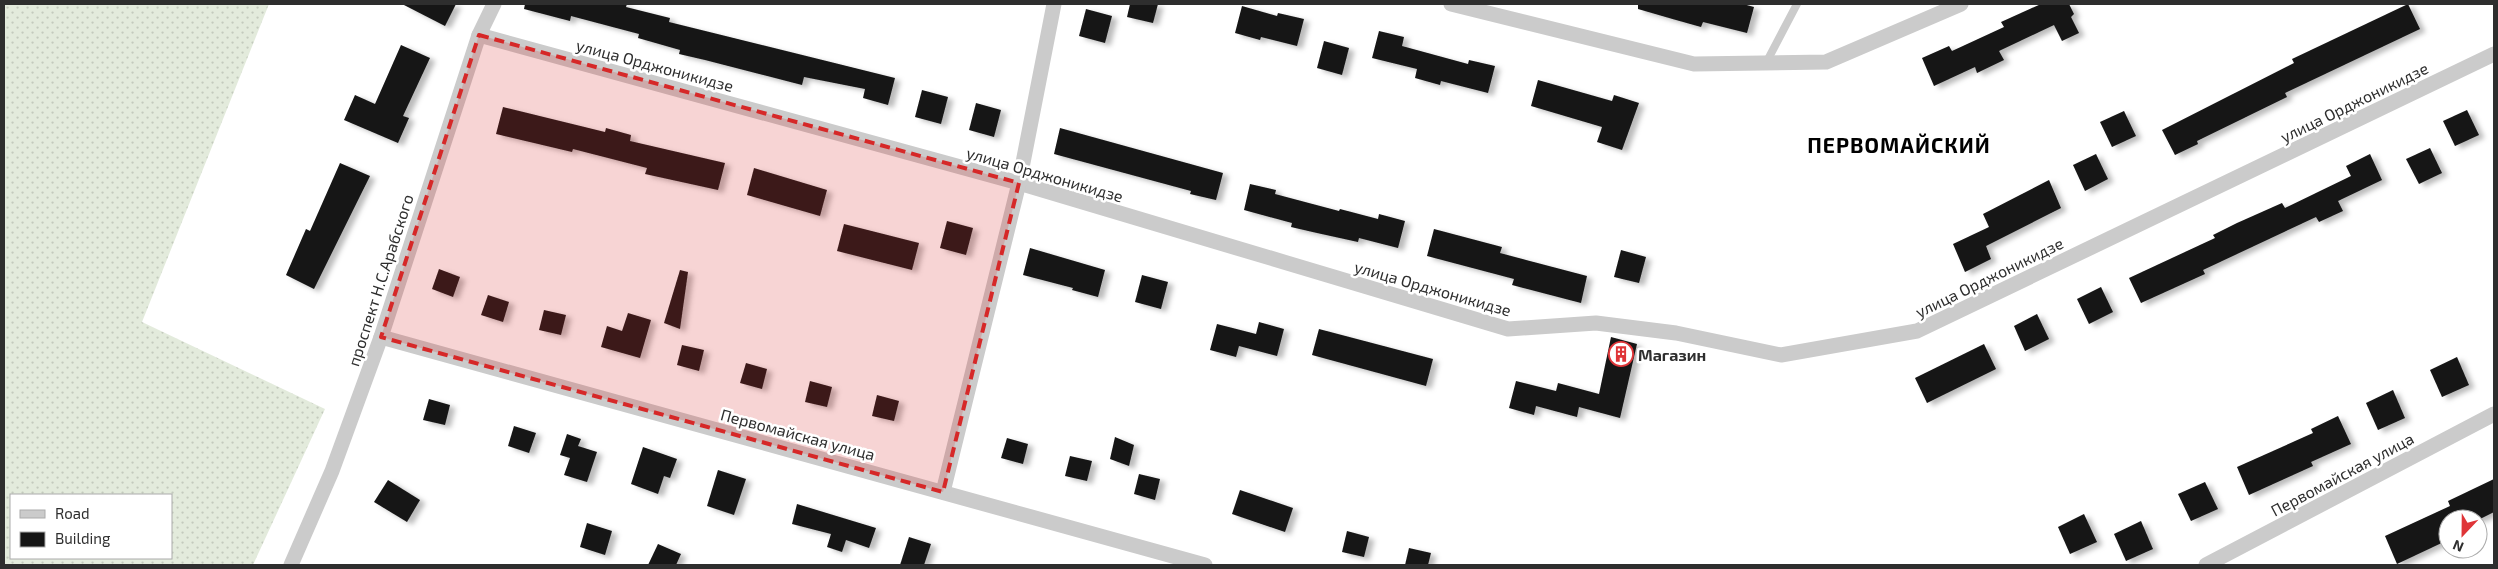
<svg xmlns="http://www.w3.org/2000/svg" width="2498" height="569" font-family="'Exo 2',sans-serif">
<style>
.grass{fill:url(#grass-dots);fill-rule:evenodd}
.building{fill:#151515;filter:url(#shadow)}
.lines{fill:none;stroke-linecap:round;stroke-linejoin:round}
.service{stroke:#cbcbcb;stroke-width:8}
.minor{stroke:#cbcbcb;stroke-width:15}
.marked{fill:#d62828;fill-opacity:0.2;stroke:#d62828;stroke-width:4;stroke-dasharray:10 6;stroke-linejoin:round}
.labels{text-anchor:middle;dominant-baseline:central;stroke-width:5;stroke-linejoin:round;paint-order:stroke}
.street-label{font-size:16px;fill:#2e2e2e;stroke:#fff}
.poi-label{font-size:16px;font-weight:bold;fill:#2e2e2e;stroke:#fff;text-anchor:start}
.district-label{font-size:21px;font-weight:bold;letter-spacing:1px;fill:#000;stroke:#fff}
</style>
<defs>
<pattern id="grass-dots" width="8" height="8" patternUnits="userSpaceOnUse" patternTransform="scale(1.25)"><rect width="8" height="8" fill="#e3ebdc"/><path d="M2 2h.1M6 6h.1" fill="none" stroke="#c3cabd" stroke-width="1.8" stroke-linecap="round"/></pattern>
<filter id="shadow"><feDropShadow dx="5.5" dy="3" stdDeviation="2.5" flood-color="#0004"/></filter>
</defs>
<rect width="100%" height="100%" fill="#fff"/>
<path class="grass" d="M4,4h265l-127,318 183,87 -72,156h-249zM11,495h160v63h-160z"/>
<g class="building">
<path d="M402,4h54l-11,22z"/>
<path d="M525,4h102l-1,3 44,11 -1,4 226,56 -7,27 -25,-7 2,-9 -61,-12 -2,8 -97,-25 -26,-6 1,-4 -42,-12 1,-4 -68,-18 -1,5 -46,-12z"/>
<path d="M1130,4h28l-5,19 -26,-6z"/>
<path d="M1638,4h105l11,3 -7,26 -44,-11 -2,5 -25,-7 -38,-11z"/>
<path d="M2041,4h28l5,10 -3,3 8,16 -17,8 -8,-16 -55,26 5,9 -27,13 -2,-6 -41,19 -12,-28 27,-12 3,5 52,-24 -3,-5z"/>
<path d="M2408,4l12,25 -135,64 2,4 -90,44 1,3 -23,11 -13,-25 132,-67 -2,-4z"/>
<path d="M1242,6l35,10 1,-3 26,6 -7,27 -36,-9 -1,3 -25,-7z"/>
<path d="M1086,9l26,7 -7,27 -26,-7z"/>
<path d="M1379,31l25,6 -2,9 66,18 1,-4 26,6 -7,27 -47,-12 -1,4 -25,-7 2,-9 -45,-11z"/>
<path d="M1324,41l25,7 -7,27 -25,-7z"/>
<path d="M401,45l29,13 -27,58 6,2 -11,25 -54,-23 11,-25 20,9z"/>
<path d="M1538,80l74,21 2,-6 25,8 -17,47 -25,-8 5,-15 -71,-21z"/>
<path d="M922,90l26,7 -7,27 -26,-7z"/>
<path d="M976,103l25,7 -7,27 -25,-7z"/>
<path d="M503,107l102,25 1,-4 25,7 -1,6 95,22 -7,27 -73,-16 2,-6 -74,-19 -1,3 -76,-18z"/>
<path d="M2467,110l12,25 -24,11 -12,-25z"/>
<path d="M2124,111l12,25 -24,11 -12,-25z"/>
<path d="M1060,128l163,45 -7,27 -26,-6 1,-3 -137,-37z"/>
<path d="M2430,148l12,25 -23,11 -13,-25z"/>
<path d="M2096,154l12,25 -23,12 -12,-26z"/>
<path d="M2370,154l12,26 -44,21 5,10 -24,11 -3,-5 -113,53 2,4 -64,29 -12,-25 86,-40 -2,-3 24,-12 45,-20 3,5 66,-32 -5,-10z"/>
<path d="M340,163l30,13 -56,113 -28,-14 20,-46 4,2z"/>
<path d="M754,168l73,22 -7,26 -73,-21z"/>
<path d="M2049,180l12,28 -75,38 5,13 -26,13 -12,-28 36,-17 -6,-13z"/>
<path d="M1250,184l26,6 -1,4 64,17 1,-2 38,10 1,-5 26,7 -7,27 -39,-10 -1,4 -41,-9 -26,-6 1,-4 -48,-13z"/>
<path d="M947,221l26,7 -7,27 -26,-7z"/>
<path d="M844,224l75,19 -7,27 -75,-19z"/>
<path d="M1434,229l68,18 -2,6 87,23 -6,27 -69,-18 2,-6 -87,-23z"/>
<path d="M1030,248l75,22 -7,27 -26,-7 1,-2 -50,-13z"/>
<path d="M1621,250l25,7 -7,26 -25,-6z"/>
<path d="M439,269l21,8 -7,20 -21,-8z"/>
<path d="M680,270l8,2 -8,57 -16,-6z"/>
<path d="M1142,275l26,7 -7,27 -26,-7z"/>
<path d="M2101,287l12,25 -24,12 -12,-25z"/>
<path d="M488,295l21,7 -6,20 -22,-7z"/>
<path d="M544,310l22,5 -5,20 -22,-5z"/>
<path d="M628,313l23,7 -11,38 -39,-11 6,-21 15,5z"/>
<path d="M2037,314l12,25 -24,12 -11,-25z"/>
<path d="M1259,322l25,7 -7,27 -38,-10 -3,11 -26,-7 7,-26 39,10z"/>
<path d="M1319,329l114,30 -7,27 -114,-31z"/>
<path d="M1611,337l26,7 -17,74 -41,-11 -2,10 -41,-11 -2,9 -25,-7 7,-27 40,10 2,-8 41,11z"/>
<path d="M1984,344l12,25 -69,34 -12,-25z"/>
<path d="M682,345l22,5 -5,21 -22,-6z"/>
<path d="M2457,357l12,28 -27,12 -12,-27z"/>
<path d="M746,363l21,6 -5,20 -22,-6z"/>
<path d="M810,381l22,6 -5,20 -22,-5z"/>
<path d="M2393,390l12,28 -27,12 -12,-27z"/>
<path d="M877,395l22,6 -5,20 -22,-5z"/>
<path d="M429,399l21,6 -5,20 -22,-5z"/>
<path d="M2338,416l13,28 -40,18 2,4 -64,29 -12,-28 76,-34 -2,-4z"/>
<path d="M514,426l22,7 -7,20 -21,-7z"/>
<path d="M567,434l14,5 -3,7 19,6 -10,30 -23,-7 6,-17 -10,-3z"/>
<path d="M1115,437l19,8 -5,21 -19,-7z"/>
<path d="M1007,438l21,6 -5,20 -22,-6z"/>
<path d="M643,447l34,12 -7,19 -6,-2 -6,18 -27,-10z"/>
<path d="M1070,456l22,5 -5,20 -22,-5z"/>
<path d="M718,470l28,9 -12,36 -27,-9z"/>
<path d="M1139,474l21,5 -5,21 -21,-6z"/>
<path d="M2494,479v33l-14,7h-32v21l-51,24 -12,-28 65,-30 -2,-5z"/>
<path d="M388,480l32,20 -13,22 -33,-20z"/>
<path d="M2205,482l13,27 -27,12 -13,-27z"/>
<path d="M1240,490l53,18 -8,24 -53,-18z"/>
<path d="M797,504l79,24 -7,20 -23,-8 -4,12 -15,-5 4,-13 -39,-10z"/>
<path d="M2084,514l13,28 -27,12 -12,-27z"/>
<path d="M2141,521l12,28 -27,12 -12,-27z"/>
<path d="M587,523l25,8 -7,24 -25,-8z"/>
<path d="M1347,531l22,6 -5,20 -22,-5z"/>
<path d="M909,537l22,7 -7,21h-24z"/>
<path d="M658,544l23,10 -5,11h-28z"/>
<path d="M1409,548l22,5 -3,12h-23z"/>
</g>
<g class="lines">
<path class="service" d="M1766,63l31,-59"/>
<g class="minor">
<path d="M1451,4l243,60 132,-2 135,-58"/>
<path d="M479,35l540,148 489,146 88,-6 80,10 105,22 136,-24 577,-277"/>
<path d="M381,337l824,228"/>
<path d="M943,492l76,-309 35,-179"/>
<path d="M291,565l41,-94 49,-134 98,-302 15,-31"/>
<path d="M2206,565l288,-151"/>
</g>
</g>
<path class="marked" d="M479,35l540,148 -76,309 -562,-155z"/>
<defs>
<symbol id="building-ring" viewBox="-11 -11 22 22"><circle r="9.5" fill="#fff" stroke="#df3538" stroke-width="1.5"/><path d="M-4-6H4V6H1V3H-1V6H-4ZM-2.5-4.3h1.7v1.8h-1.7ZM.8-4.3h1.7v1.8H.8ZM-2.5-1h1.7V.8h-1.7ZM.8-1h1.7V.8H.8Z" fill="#df3538"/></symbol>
</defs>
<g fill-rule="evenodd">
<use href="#building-ring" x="1607" y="340" width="28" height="28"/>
</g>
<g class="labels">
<g class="street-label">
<text transform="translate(655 65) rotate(15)">улица Орджоникидзе</text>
<text transform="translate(2354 102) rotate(-26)">улица Орджоникидзе</text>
<text transform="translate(1045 174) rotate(16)">улица Орджоникидзе</text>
<text transform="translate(1989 277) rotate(-26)">улица Орджоникидзе</text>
<text transform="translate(380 280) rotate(-72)">проспект Н.С.Арабского</text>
<text transform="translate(1433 288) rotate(16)">улица Орджоникидзе</text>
<text transform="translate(798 434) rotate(15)">Первомайская улица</text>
<text transform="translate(2342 474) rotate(-28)">Первомайская улица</text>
</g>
<g class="poi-label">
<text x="1638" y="354">Магазин</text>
</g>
<g class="district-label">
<text x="1899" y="144">ПЕРВОМАЙСКИЙ</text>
</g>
</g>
<rect width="2498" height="569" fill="none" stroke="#2e2e2e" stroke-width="10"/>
<rect x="10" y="494" width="162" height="65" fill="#ffffff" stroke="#ababab"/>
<rect x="20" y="510" width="25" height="8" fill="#cbcbcb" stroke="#ababab"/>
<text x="55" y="519" font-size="15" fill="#2e2e2e">Road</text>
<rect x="20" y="532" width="25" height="15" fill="#151515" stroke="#ababab"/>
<text x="55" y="544" font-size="15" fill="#2e2e2e">Building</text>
<g transform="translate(2463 534) rotate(202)"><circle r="24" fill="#ffffff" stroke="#ababab"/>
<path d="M0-4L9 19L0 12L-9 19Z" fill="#df3538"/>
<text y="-8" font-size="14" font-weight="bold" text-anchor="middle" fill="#2e2e2e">N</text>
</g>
</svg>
